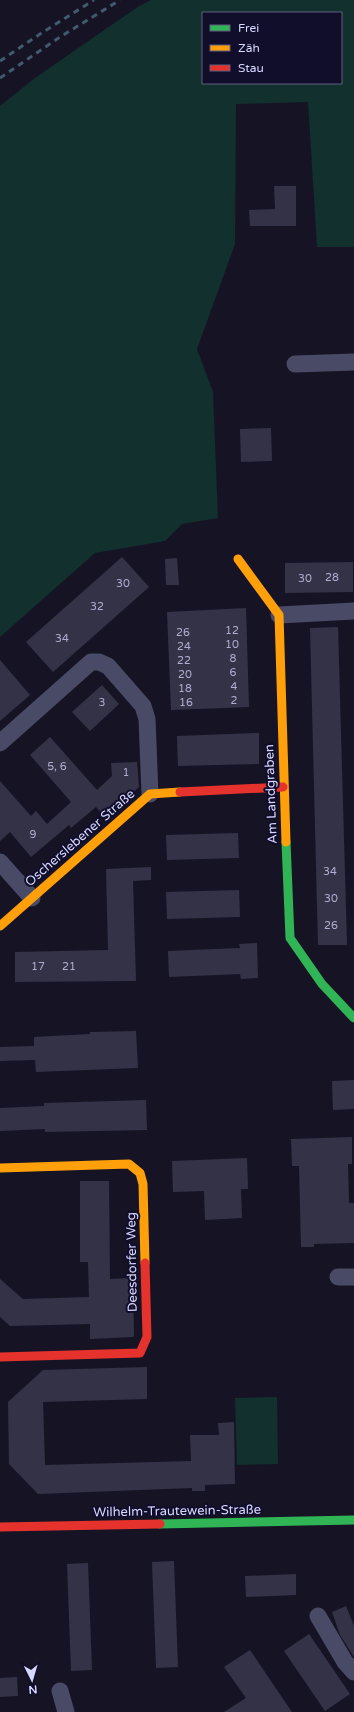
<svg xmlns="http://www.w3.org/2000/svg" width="354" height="1712" font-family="'Varela Round',sans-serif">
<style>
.green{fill:#11302e;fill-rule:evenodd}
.building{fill:#343246}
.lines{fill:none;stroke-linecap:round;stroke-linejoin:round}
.street{stroke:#494a65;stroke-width:17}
.fast{stroke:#30b455;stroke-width:9}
.slow{stroke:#ff9f0a;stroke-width:9}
.jam{stroke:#e5322d;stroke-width:9}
.rail{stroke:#415b6c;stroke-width:3;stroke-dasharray:6 5;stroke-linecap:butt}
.labels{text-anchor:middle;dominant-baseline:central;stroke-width:4;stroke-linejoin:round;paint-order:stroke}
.number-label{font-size:11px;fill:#aeaed1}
.street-label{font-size:13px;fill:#d7d7ff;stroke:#100e2a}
</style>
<rect width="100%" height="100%" fill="#161424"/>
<g class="green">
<path d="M151,0h203v247h-37l-9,-145 -72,2 -1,140 -38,105 16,43 5,126 -36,6 -17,17 -70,12 -95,84v-531l35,-28 104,-72zM203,13h138v70h-138z"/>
<path d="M277,1397l1,67 -41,1 -2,-67z"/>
</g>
<g class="building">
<path d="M274,186h22v40h-46l-1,-16 26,-1z"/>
<path d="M271,428l1,33 -31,1 -1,-33z"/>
<path d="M122,557l27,30 -96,85 -27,-30z"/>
<path d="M177,558l2,27h-13l-1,-26z"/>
<path d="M353,562v30l-68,1v-30z"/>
<path d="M246,608l3,99 -78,3 -4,-98z"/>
<path d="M338,627l9,318h-29l-8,-317z"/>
<path d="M0,660l30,35 -30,26z"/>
<path d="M102,685l17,19 -29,27 -18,-19z"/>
<path d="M259,733v31l-81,2 -1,-30z"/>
<path d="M50,737l47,53 15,-14 -1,-13 26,-1 2,25 -34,30 -9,-10 -25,21 -2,-3 -38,32 -21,-25 -10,9v-60l31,35 5,-5 11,13 24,-22 -41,-47z"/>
<path d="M238,833l1,25 -72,2 -1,-25z"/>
<path d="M151,867v13l-18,1 3,100 -121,1v-30l93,-2 -2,-81z"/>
<path d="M239,890l1,27 -73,2 -1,-27z"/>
<path d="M257,943l1,35 -17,1 -1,-5 -71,3 -1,-26 72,-3 -1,-4z"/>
<path d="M136,1031l2,37 -102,4 -1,-12 -35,1v-14l34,-1v-9l56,-3v-2z"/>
<path d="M354,1080v29l-21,1 -1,-29z"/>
<path d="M146,1100l1,30 -102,2v-3l-45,2v-23l44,-2v-3z"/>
<path d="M352,1137v27h-4l1,39h5v40l-40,1v3h-13l-2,-81h-7l-1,-27z"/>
<path d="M247,1158l1,31h-7l1,29 -37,2 -1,-29 -31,1 -1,-31z"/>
<path d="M80,1181h29l1,98 23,-1 1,57 -1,2 -43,2v-15l-80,2 -10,-9v-38l23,20 66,-2 -1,-35h-8z"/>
<path d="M147,1367v32l-104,3 2,63 146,-4 -1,-26h29l-1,-12 16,-1 1,62 -30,1v6h-13v-3l-154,6 -29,-30 -1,-62 35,-32z"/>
<path d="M174,1561l4,106 -22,1 -4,-106z"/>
<path d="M88,1563l4,107 -21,1 -4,-107z"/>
<path d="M296,1574v21l-50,2 -1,-21z"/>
<path d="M346,1606l8,20v31l-14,-22 -8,-23z"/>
<path d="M309,1634l41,60 -25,17 -41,-60z"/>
<path d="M250,1650l42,62h-68l22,-14 -22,-31z"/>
<path d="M17,1677l1,19 -18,1v-19z"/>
</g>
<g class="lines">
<g class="street">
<path d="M295,364l59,-2"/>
<path d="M279,615l75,-4"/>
<path d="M0,743l91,-81h8l9,4 35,40 4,13 3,75"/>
<path d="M0,862l32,36"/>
<path d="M338,1277h16"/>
<path d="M318,1616l27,46 9,10"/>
<path d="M60,1691l6,21"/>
</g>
<g class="fast">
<path d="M286,842l4,96 32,46 32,34"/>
<path d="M160,1524l194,-4"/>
</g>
<g class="slow">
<path d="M238,559l41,56 7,227"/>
<path d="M0,926l150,-132 30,-2"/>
<path d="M0,1168l129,-4 11,9 3,11 2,79"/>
</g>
<g class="jam">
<path d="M180,792l103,-5"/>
<path d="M0,1357l140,-4 7,-16 -2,-74"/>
<path d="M0,1527l160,-3"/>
</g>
<g class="rail">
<path d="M0,61l40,-27 54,-34"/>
<path d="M0,78l60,-41 60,-37"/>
</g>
</g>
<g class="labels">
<g class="number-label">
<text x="332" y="577">28</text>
<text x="305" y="578">30</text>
<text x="123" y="583">30</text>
<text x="97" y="606">32</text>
<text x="232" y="630">12</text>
<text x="183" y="632">26</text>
<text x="62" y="638">34</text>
<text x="232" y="644">10</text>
<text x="184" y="646">24</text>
<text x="233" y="658">8</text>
<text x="184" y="660">22</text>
<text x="233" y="672">6</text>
<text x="185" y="674">20</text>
<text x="234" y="686">4</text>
<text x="185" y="688">18</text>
<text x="234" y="700">2</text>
<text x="102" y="702">3</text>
<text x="186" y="702">16</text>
<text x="57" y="766">5, 6</text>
<text x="126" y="772">1</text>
<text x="33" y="834">9</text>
<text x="330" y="871">34</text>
<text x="331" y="898">30</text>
<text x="331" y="925">26</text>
<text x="38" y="966">17</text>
<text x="69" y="966">21</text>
</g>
<g class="street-label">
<text transform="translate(271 794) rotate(-92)">Am Landgraben</text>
<text transform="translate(80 838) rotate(-41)">Oscherslebener Straße</text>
<text transform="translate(132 1262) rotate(-91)">Deesdorfer Weg</text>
<text transform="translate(177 1511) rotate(-1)">Wilhelm-Trautewein-Straße</text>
</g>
</g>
<rect x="202" y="12" width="140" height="72" fill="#100e2a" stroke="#605e7f"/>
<rect x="210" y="25" width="20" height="6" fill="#30b455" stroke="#605e7f"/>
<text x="238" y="32" font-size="12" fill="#d7d7ff">Frei</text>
<rect x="210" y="45" width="20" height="6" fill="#ff9f0a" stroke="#605e7f"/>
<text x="238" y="52" font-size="12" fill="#d7d7ff">Zäh</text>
<rect x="210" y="65" width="20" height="6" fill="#e5322d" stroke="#605e7f"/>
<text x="238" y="72" font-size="12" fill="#d7d7ff">Stau</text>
<g transform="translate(32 1680) rotate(175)" stroke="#100e2a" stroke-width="3" paint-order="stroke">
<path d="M0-3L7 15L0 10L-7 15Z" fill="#d7d7ff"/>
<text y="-6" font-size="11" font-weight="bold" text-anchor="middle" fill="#d7d7ff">N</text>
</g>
</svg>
